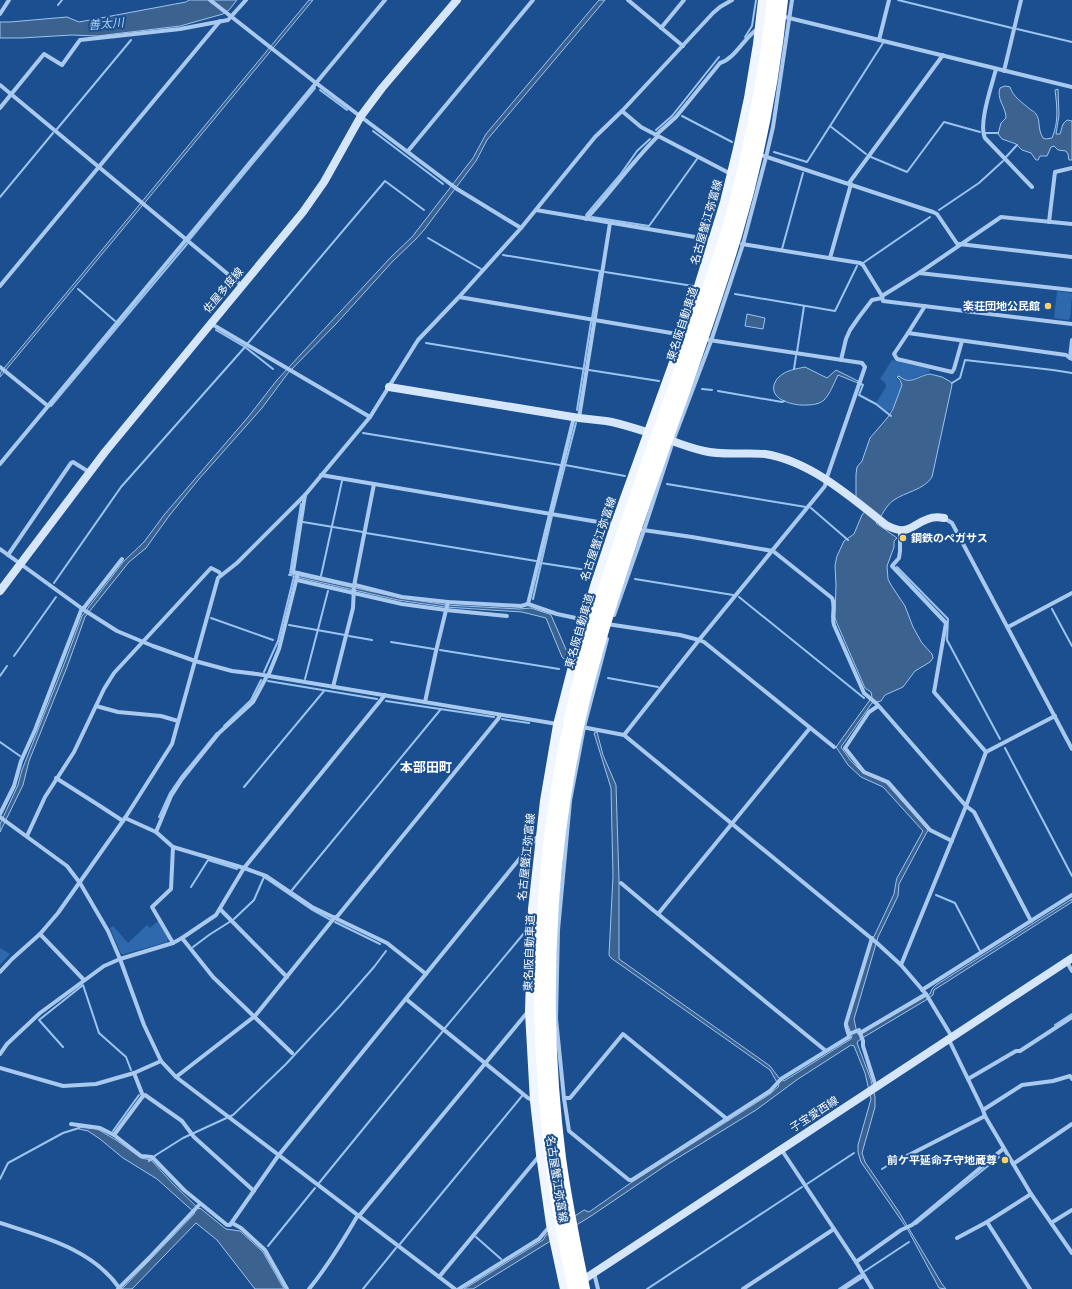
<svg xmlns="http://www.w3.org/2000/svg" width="1072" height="1289" font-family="Jost,'Noto Sans JP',sans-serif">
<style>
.green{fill:#2e69ad}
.water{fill:#3c6290;stroke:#9cc4f0}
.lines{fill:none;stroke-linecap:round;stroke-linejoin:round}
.stream{stroke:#9cc4f0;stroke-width:2}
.street{stroke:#a9c9ee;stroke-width:4}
.secondary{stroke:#d6e6fa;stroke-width:8}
.primary{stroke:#f0f6ff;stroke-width:10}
.highway-bridge{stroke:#fff;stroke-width:12}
.poi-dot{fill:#ffd166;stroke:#1b4f8f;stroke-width:1.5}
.labels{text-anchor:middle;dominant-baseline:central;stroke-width:4;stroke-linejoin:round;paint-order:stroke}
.street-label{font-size:11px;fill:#fff;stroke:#1b4f8f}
.poi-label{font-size:11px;font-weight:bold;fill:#fff;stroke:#1b4f8f;text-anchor:end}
.water-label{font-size:12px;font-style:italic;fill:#b5d3f5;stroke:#1b4f8f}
.quarter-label{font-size:13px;font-weight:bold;fill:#fff;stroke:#1b4f8f}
</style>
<rect width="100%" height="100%" fill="#1b4f8f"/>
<g class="green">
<path d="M1057,291l14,2 1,2 -2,23 -2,2 -14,-2z"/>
<path d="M892,360l38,9 -1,4c-12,2 -19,12 -30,3l-3,1 5,7v3l-8,21 -5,4 -12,-9 10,-16 -1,-4 -5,-4z"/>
<path d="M158,921l10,18 -1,3 -43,12h-3l-11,-26 3,-2 15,17 19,-18 3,3z"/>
<path d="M0,948l10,6 -10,11z"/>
</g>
<g class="water">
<path d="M189,0h48l-8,10 -6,4 -43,12 -83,10 -25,-1 -51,3h-21v-16h10l57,-5 12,5 107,-20z"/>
<path d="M309,0h4l-313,377v-4z"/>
<path d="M599,0h6l-118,140 -11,21 -52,69 -8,9 -23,22 -57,63 -48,49 -26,35 -63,71 -30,37 -23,32 -17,14 -44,55 -18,50 -38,94 -6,24 -23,47v-8l18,-39 4,-15 43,-108 17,-46 41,-54 21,-20 20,-27 85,-99 28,-36 114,-123 21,-20 61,-79 13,-24z"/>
<path d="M1005,86l5,1c3,10 13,16 21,23 2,1 4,2 5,4 5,7 1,14 7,24l3,1 6,-1c7,-16 5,-32 3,-48l3,-1 1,26 -3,19h4l3,-10 4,-4 5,1v39h-3l-1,-6 -2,-3 -8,-1 -4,-4 -3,1 -4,9h-7l-2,4h-2l-5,-7 -9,-3 -6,-6 -14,-5 -4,-5 3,-11 5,-5c0,-11 -10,-19 -6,-30z"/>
<path d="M747,314l18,4 -2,11 -18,-3z"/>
<path d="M805,367l22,11 9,-8 22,11v2l-20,-8c-4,8 -8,19 -14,25 -4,4 -12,5 -17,5 -11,1 -37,-4 -33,-20 1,-3 3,-7 5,-8 7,-7 17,-8 26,-10z"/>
<path d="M930,374l12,3 9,5 1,3 -20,92c-8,13 -27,15 -38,23 -9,6 -11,15 -18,23l21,15 -3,3v6l-7,19 1,13 3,6 14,21 8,21 9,16 10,11 1,4 -3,4 -15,9 -12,16 -18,8 -4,6 -9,2 -31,44 10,14 12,12 23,10 42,47 -29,54 -1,12 -20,41 -24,82 3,14 2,2 71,-41 2,-5 4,-4 136,-86v3l-138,88 -1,5 -7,5 -62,37 -6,4 -1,2 14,37 4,17v10l-13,46 3,9 34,50 43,72 4,5 -7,-1 -31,-58 -47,-68 -3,-10v-7l13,-46 -6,-26 -11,-27 -3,-1 -53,34 -42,31 -88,54 -77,52 -118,73h-9l79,-49 3,-5 38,-25 5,2 43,-30 138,-88 9,-8 -9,-16 -159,-112 -2,-3 4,-79 -2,-88 -17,-55 3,-1 6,23 13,30 3,96v78l151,107 9,12 5,3 67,-42 1,-3 -5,-13 23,-78 24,-51 2,-12 1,-4 26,-47 -40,-44 -22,-10 -13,-12 -12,-18 36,-50 -1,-5 -6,-4 -29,-67 -1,-4 1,-32 -1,-20 2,-9 7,-15 10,-7 8,-19 6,-7 -12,-9v-25l1,-7 5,-6 8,-23 18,-21 5,-8 9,-24 -2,-5 -3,-3 2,-1c11,10 18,0 31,-2z"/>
<path d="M291,574l111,24 44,7 73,4 12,-1 18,6 2,1 17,39 -1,4 -3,1 -2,-2 -16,-39 -24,-6 -77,-5 -47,-7 -110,-25z"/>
<path d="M78,1127l19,2 19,11 25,18 10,2 22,24 26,25 1,-1 26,21 14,2 23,21 21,37h-29l-38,-49 -21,-17 -64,66h-10l73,-76 -38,-34 -34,-21 -23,-19 -12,-8 -9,-2z"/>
</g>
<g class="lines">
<g class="stream">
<path d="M898,0l114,28"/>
<path d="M58,5l4,-5"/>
<path d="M1017,29l55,13"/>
<path d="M745,37l7,-11 4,-26"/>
<path d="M320,90l27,20"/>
<path d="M682,116l50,26"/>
<path d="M830,126l36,28"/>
<path d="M57,129l74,-89"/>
<path d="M656,130l16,-14 47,-59"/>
<path d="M373,131l70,53"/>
<path d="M985,133h13"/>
<path d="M774,152l33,10 76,-119"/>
<path d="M871,157l36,15 37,-50 36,10"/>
<path d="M1006,157l11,-12"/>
<path d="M0,197l53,-64"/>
<path d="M939,210l40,-27 24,-22"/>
<path d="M586,215l34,-40 17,-24 13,-12"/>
<path d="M592,217l57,9 48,-67"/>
<path d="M428,238l53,31"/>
<path d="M190,239l125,-151"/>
<path d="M782,249l21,-76"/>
<path d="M503,255l97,16 -8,47"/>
<path d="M863,263l67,-46"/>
<path d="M605,272l88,14"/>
<path d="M78,289l37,32"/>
<path d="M735,294l100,17 22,-45"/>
<path d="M216,330l29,17 28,22"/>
<path d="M248,343l137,-162 39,29"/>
<path d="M426,343l158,26"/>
<path d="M797,352l7,-46"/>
<path d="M794,369l2,-13"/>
<path d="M589,370l70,11"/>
<path d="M952,383l8,-5 5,-18 88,10 19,3"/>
<path d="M861,384l2,1 -4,10 17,9 15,12"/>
<path d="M702,389l10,1"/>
<path d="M718,391l64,11 2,-1"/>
<path d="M51,406l136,-162"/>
<path d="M577,410l14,-88"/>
<path d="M363,433l197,32"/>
<path d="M565,465l60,11"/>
<path d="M667,484l139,23"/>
<path d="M811,508l37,32"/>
<path d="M553,512l23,-89"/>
<path d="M303,522l60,10"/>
<path d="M366,533l170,28"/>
<path d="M541,563l52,8"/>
<path d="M897,567l51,52 -1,21 53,99"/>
<path d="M291,575l-1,-1 11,-70"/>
<path d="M321,576l21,-95"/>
<path d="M635,579l98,16"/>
<path d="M54,583l67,-96 124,-140"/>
<path d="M739,597l125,101"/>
<path d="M533,599l19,-83"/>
<path d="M1052,609l20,37"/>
<path d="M211,618l62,22"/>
<path d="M289,625l56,10"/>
<path d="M349,636l23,4"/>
<path d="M391,642l43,7"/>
<path d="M440,650l119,19"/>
<path d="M14,656l42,-59"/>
<path d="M264,672l14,-31 16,-65"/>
<path d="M0,676l7,-10"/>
<path d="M608,678l50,9"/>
<path d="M305,679l23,-88"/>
<path d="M268,681l109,18"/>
<path d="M386,701l108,16"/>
<path d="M502,719l27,4"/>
<path d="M224,726l27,-26 10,-20"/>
<path d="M0,742l20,14"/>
<path d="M1005,748l67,128"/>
<path d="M244,787l80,-96"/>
<path d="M159,817l11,-24 11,-16 36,-44"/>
<path d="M191,887l17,-27 29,9"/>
<path d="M292,890l149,-181"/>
<path d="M936,895l19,8 25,48"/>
<path d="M234,919l20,-19 10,-23 47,32 20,11"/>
<path d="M335,922l45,22"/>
<path d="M193,947l16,-12 22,-14"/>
<path d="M1055,1025l17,-11"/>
<path d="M445,1028l80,-96"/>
<path d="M63,1047l-24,-27 44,-35 16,48 27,24 5,13"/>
<path d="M113,1131l26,-36"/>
<path d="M149,1161l7,-6 27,-17 50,-23 53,-51 53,-57 35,-40 12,-16"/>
<path d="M882,1169l16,-10"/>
<path d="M0,1179l8,-16 55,-30 16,-5"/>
<path d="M319,1183l124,-152"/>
<path d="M807,1184l47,-31"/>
<path d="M916,1224l83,-67"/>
<path d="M476,1237l25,22"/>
<path d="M400,1244l122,-148"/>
<path d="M268,1246l47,-58"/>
<path d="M865,1271l44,-29"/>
<path d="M363,1289l33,-41"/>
<path d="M647,1289l155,-102"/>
<path d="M839,1289l21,-14"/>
</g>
<g class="street">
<path d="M210,0l106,83 141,106 64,39"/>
<path d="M628,0l55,46"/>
<path d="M0,14l9,-14"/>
<path d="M781,16l291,71"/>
<path d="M661,28l23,-28"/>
<path d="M879,40l10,-40"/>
<path d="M996,69c-4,16 -18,55 -11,69l47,49"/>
<path d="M1004,71l17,-71"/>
<path d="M0,85l241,200"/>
<path d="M0,108l44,-54 18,11 18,-25 100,-11 48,-9 18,-20"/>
<path d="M622,111l19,16 90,47"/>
<path d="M656,135l20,-18 44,-54c16,-5 24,-26 39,-35"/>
<path d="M408,151l125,-151"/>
<path d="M758,154l175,58 4,2 21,31"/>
<path d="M849,183l94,-128"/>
<path d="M536,210l177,30"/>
<path d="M586,219c25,-27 46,-57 72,-83"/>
<path d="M1049,222l6,-50 17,-4"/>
<path d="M1072,224l-71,-7 -82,56 -37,23 1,5 189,23"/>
<path d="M742,244l118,19 3,2 19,31"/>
<path d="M959,244l113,13"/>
<path d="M830,258l21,-74"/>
<path d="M919,273l153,17"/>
<path d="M0,286l220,-265"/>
<path d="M459,297l224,38"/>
<path d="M925,306l-17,27 158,22 4,3 2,1"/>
<path d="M210,323l160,94"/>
<path d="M908,333l-14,21 3,5 55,13 2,-3 8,-28"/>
<path d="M1070,358l2,-18"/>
<path d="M841,360l5,-21 4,-9 9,-13 13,-17 10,-2"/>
<path d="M0,367l48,39"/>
<path d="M579,418l31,-195"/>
<path d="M0,464l385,-464"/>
<path d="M321,475l289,49 4,2"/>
<path d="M305,495l-12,77 61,14"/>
<path d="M944,518l8,5 120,226"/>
<path d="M643,530l49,7 81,14 59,47c4,8 -1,18 2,27l30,68 13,11 89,102 8,6 57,109"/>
<path d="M900,530v21l-1,7 -7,8 54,57 -12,69 52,60"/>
<path d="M0,549l84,61 33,21 36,15 42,15 37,10 25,3 300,50"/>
<path d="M8,555l63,-92 2,-1 16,10"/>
<path d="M297,580l105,24 44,6 61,6"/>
<path d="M355,585l47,12 46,5 73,4 7,-2 29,10 28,6"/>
<path d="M528,604l46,-187"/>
<path d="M83,609l39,-50"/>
<path d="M614,615l30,-85 29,-89 38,-100 32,-97 23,-87 7,-30 19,-127"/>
<path d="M607,624l73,11 19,5 5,2 130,105"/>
<path d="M1008,627l64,-34"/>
<path d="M607,639l-23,88 -14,74 -12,129 -2,89 8,79 5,33 60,49h3l138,-89 11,-12 68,-42c0,-5 -4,-9 -3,-14l26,-85"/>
<path d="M268,676l11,-27 19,-76"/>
<path d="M333,687l20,-79 1,-22 20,-102"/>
<path d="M425,702l11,-51 12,-49"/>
<path d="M96,706l22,6 43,4 17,5"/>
<path d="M878,706l-9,6 -24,36 19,24 24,10 42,48 22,11"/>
<path d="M582,727l42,8 253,208 24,22 25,29 26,43"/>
<path d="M810,728l-152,186 168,137"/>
<path d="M624,735l75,-95 126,-154 1,-6 39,-113 -3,-4 -153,-23"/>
<path d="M56,778l44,28 23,15"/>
<path d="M0,814l14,-28 7,-25 14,-31 47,-122"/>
<path d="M0,817l67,49 13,17 28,48 12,28 24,66 17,36 15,16 279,212"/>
<path d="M125,818l31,14 17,15 71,21 22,8 46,31 75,36 39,31"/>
<path d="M156,832l15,-36 11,-17 37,-46 34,-31 14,-26"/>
<path d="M27,836l18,-39 29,-45 30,-63 10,-16 97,-105 8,4 2,3"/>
<path d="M173,847l-2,42 -19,18 21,36"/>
<path d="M621,883l32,27 5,4"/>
<path d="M220,909l67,68"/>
<path d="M336,918l162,-199 2,-4"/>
<path d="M40,934l44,46"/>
<path d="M182,938l31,39 79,76"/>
<path d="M1067,962l5,9"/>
<path d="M901,965l65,-159 20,-54 69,-36"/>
<path d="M0,972l12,-13 28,-25 18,-21 67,-95 47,-74 46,-166 19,-15 68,-68 65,-78 48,-77 41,-43 62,-69 74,-91 27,-26 91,-98 7,-6 12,-7"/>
<path d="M922,990l150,-95"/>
<path d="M406,999l122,99 6,3"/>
<path d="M860,1033l3,8v5l13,41"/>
<path d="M849,1034l10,-4 1,3 66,-39"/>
<path d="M949,1040l34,70 2,6 46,78 41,59"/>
<path d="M0,1054l7,-10 33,-31 64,-47 16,-7 53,-16 9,-5 34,-23 28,-47 141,-173"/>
<path d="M0,1068l63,18 33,-2 38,-11 27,-12"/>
<path d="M134,1073l9,23"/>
<path d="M176,1077l79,-61 80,-99"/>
<path d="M968,1079l48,-28h4l52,-34"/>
<path d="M564,1098h6l53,-64 104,85"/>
<path d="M983,1110l39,-25 31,-4 17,-5 2,3"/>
<path d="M71,1124l29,4 14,7 27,21 11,1 32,33 43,35h3l48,-69 260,-320"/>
<path d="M114,1135l29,-39 2,-1 37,26 12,16 60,54"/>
<path d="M781,1149l75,113 16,27"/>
<path d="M907,1156l78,-40"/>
<path d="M1013,1164l59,-40"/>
<path d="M359,1216l167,-202 3,-2"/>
<path d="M987,1222l43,67"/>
<path d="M0,1223c43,14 93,26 120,66"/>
<path d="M232,1223l9,5 24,22 22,39"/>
<path d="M1051,1223l21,-13"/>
<path d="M957,1238l30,-16 44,-28"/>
<path d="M856,1262l45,-32 11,-5 91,-76"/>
<path d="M594,1273l4,16"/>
<path d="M439,1277l101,-122"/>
<path d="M118,1289l31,-31 51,-54"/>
<path d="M309,1289c19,-23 34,-48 49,-74"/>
<path d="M459,1289l80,-50 11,-13"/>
<path d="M743,1289l91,-60"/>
<path d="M843,1289l20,-13"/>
</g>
<g class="secondary">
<path d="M389,387l190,31c9,1 18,2 27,3 14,2 30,8 44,12 18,6 36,14 54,18 20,5 41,1 61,3 45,7 86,43 121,71 23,12 24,0 42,-6 5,-2 11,-2 16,-1"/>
<path d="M0,591l105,-139 198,-240 21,-30 37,-66 21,-28 75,-88"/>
<path d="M580,1282l492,-324"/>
</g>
<path class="primary" d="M565,1289l-14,-65 -10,-70 -6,-53 -5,-89 3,-103 12,-108 13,-76 27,-105 11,-37 19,-57 69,-191 41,-133 13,-53 11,-51 9,-54 5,-44"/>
<g class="highway-bridge">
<path d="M574,1289c-25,-112 -36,-222 -34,-337 1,-17 3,-35 4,-53 8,-108 30,-215 63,-319 30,-92 65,-184 96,-276 8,-25 17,-50 25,-76 21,-75 37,-151 45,-228"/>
<path d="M584,1289c-9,-43 -18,-87 -24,-131 -21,-167 -10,-345 37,-507 40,-141 97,-276 139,-416 23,-77 38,-156 46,-235"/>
</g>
</g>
<g class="poi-dot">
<circle cx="1048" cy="306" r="4"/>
<circle cx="903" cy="538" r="4"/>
<circle cx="1005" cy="1160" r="4"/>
</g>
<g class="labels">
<g class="street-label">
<text transform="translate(706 222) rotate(-74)">名古屋蟹江弥富線</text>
<text transform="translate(223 290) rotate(-50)">佐屋多度線</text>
<text transform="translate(682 324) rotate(-72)">東名阪自動車道</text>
<text transform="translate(598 539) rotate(-71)">名古屋蟹江弥富線</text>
<text transform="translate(579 631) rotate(-74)">東名阪自動車道</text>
<text transform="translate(526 857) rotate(-84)">名古屋蟹江弥富線</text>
<text transform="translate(529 953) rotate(-88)">東名阪自動車道</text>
<text transform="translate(814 1114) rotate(-33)">子宝愛西線</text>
<text transform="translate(557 1179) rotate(81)">名古屋蟹江弥富線</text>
</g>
<g class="poi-label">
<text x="1040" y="306">楽荘団地公民館</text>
<text x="911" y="538" text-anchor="start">鋼鉄のペガサス</text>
<text x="997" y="1160">前ケ平延命子守地蔵尊</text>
</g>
<g class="water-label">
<text transform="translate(106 24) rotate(-5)">善太川</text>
</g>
<g class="quarter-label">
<text x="426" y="767">本部田町</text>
</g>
</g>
</svg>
